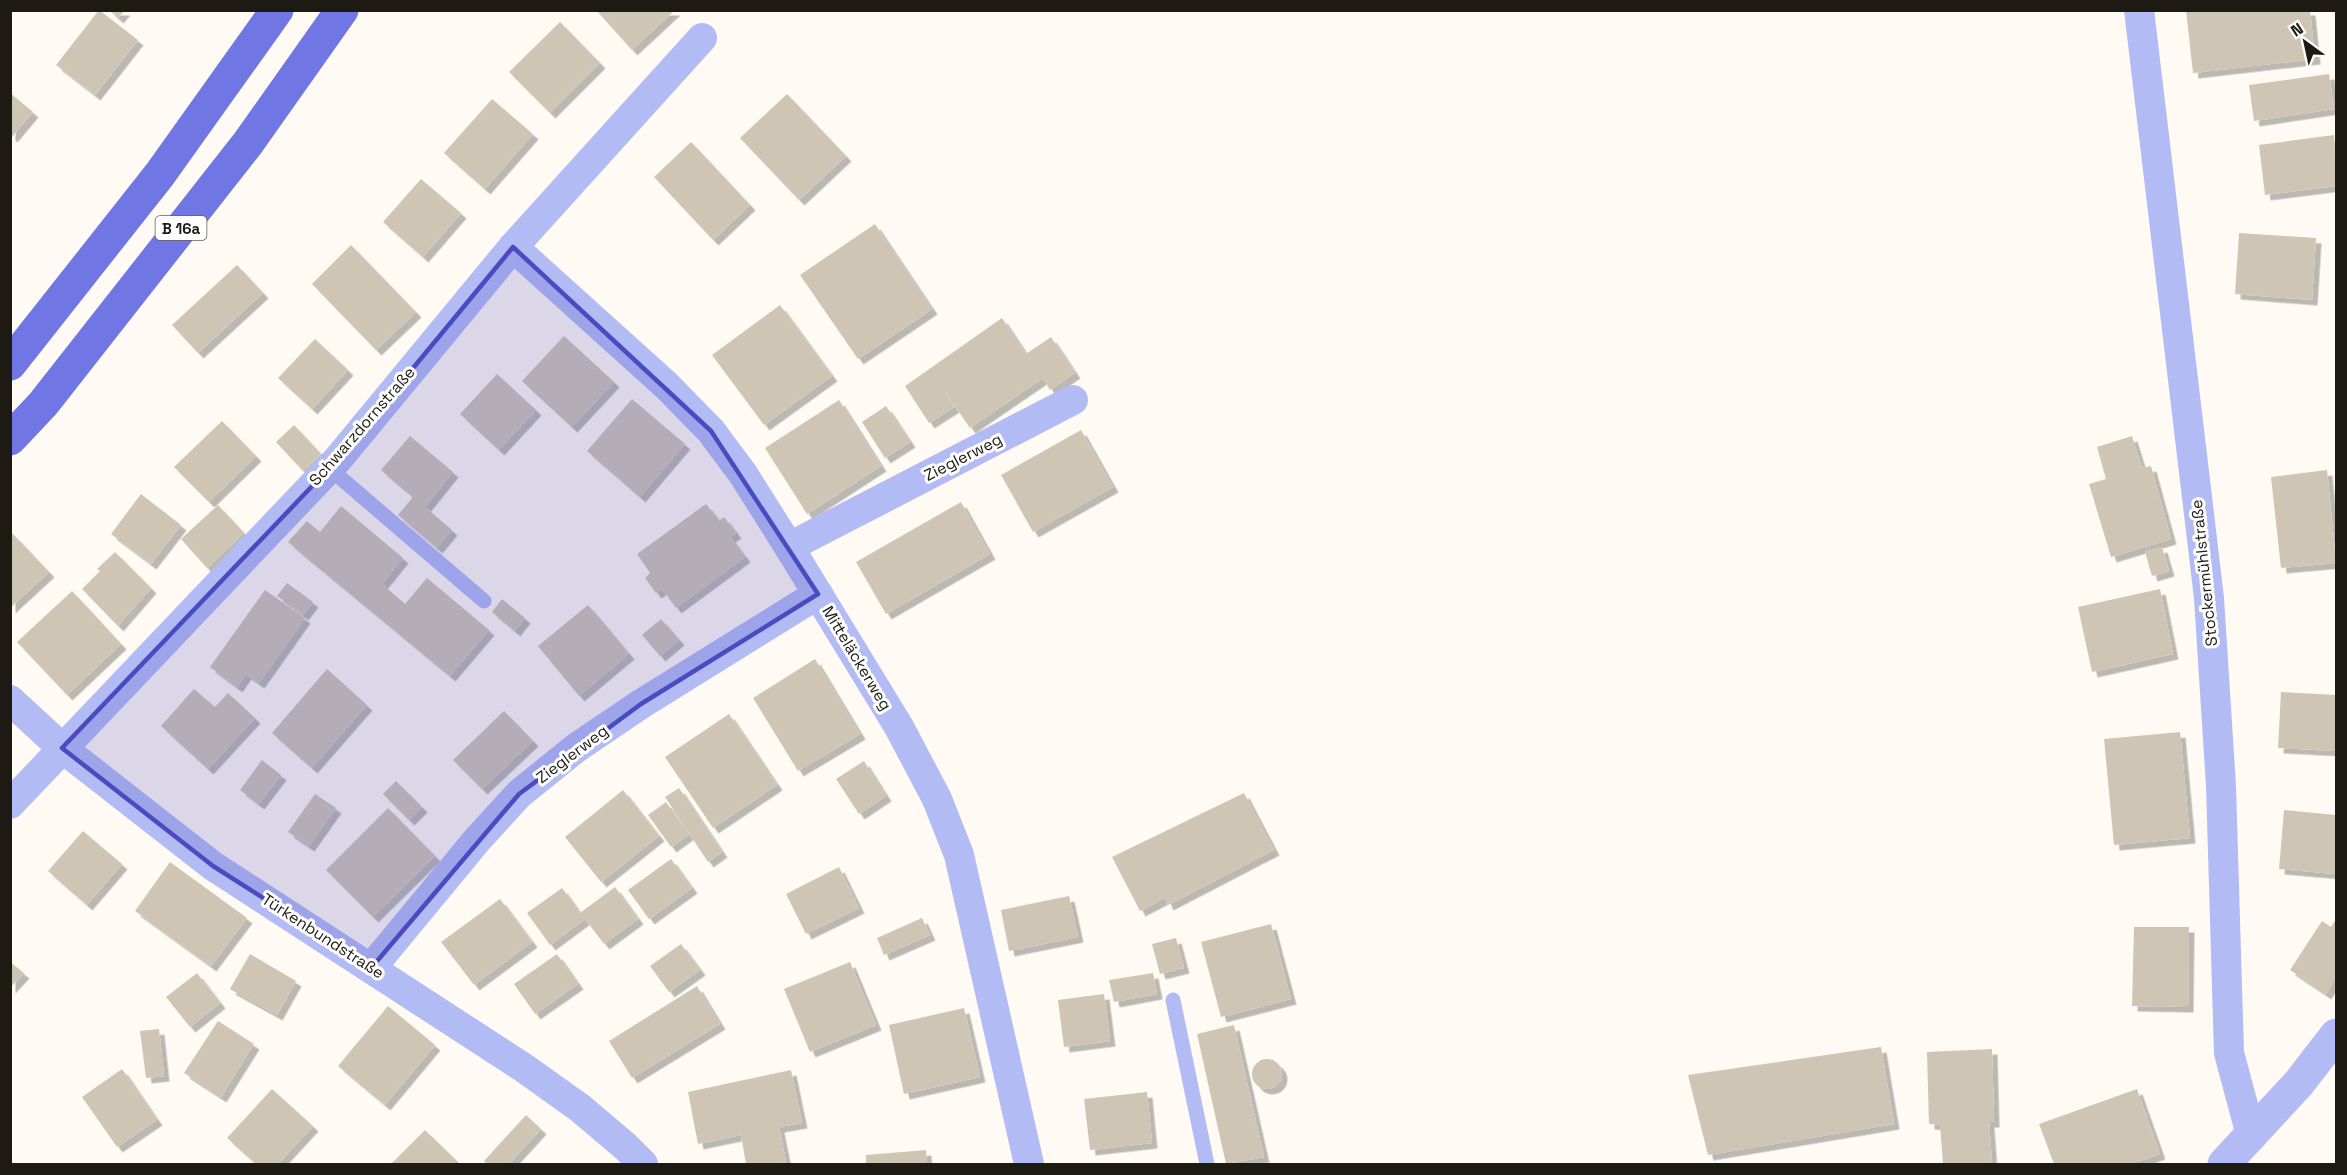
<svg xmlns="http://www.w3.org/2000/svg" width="2347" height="1175" font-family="'Space Grotesk',sans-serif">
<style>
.building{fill:#cfc5b5;filter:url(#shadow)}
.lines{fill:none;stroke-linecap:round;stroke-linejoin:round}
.service{stroke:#b3bbf4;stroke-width:15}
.minor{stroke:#b3bbf4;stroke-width:30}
.tertiary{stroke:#b3bbf4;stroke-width:33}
.trunk{stroke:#7076e4;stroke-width:33}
.marked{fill:#4c4ac0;fill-opacity:0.2;stroke:#4c4ac0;stroke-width:4.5;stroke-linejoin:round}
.labels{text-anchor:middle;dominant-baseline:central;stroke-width:6;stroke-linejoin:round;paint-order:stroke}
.shield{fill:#fff;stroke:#615f5a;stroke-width:1.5}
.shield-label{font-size:15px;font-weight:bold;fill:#1d1a14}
.street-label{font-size:16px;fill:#1d1a14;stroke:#fff}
</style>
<defs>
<filter id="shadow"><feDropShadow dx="5.5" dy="5.5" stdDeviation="0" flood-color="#0004"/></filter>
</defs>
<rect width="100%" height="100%" fill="#fffbf4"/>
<g class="building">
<path d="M99,10l39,30 -43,55 -39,-30z"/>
<path d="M109,10h16l-7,8z"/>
<path d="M596,10h79l-43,40z"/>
<path d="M2186,10h124l5,49 -122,14z"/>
<path d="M560,22l40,41 -50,50 -41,-41z"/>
<path d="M2329,74l5,35 -80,12 -5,-36z"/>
<path d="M10,93l23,19 -21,25 -2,-2z"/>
<path d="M787,94l59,62 -47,44 -59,-62z"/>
<path d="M492,99l41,35 -48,55 -41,-36z"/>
<path d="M2334,135l2,51 -71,9 -6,-50z"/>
<path d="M691,142l59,63 -37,35 -59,-63z"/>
<path d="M421,179l40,34 -38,44 -40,-35z"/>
<path d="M875,224l57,85 -74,50 -58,-84z"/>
<path d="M2239,233l77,5 -4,62 -77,-6z"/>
<path d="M351,245l65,67 -40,38 -64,-66z"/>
<path d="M237,265l26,28 -65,60 -26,-28z"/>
<path d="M780,305l52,71 -68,49 -52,-70z"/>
<path d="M1002,318l24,36 25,-17 24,36 -25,17 -7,-12 -73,50 -27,-39 11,18 -25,16 -24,-37z"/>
<path d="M564,336l50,46 -42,45 -50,-46z"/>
<path d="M315,339l33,31 -36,39 -34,-31z"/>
<path d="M497,374l39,36 -37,40 -39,-36z"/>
<path d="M632,399l53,45 -45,53 -53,-46z"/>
<path d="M839,400l42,66 -74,48 -42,-66z"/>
<path d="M886,406l24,36 -25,16 -23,-36z"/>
<path d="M222,421l34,35 -47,46 -35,-35z"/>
<path d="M294,425l27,29 -18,17 -27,-29z"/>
<path d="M1081,430l32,57 -80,45 -32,-57z"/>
<path d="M410,436l43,36 -28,35 27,23 -15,18 -39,-33 15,-18 -32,-27z"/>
<path d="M2132,436l10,32 9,-2 20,73 -60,18 -22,-73 17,-5 -9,-32z"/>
<path d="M2327,470l9,93 -55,5 -10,-91z"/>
<path d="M141,494l40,31 -30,39 -40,-30z"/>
<path d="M961,502l29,52 -104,60 -30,-52z"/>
<path d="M706,504l13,17 5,-4 12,16 -6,4 15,20 -69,51 -14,-19 -6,4 -11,-15 5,-5 -13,-19z"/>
<path d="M218,505l26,28 -37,35 -26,-29z"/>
<path d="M341,506l62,52 -21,26 23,20 22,-26 62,52 -39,46 -162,-134 19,-21 13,11z"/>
<path d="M13,534l36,38 -39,36v-72z"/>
<path d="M2162,547l7,24 -17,5 -7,-24z"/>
<path d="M115,552l36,36 -33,38 -36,-37 18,-18 -3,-2z"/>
<path d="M287,583l26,19 -10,13 -26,-19z"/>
<path d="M2160,589l13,65 -81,18 -14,-65z"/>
<path d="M265,590l40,28 -46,65 -13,-9 -9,13 -27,-20z"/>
<path d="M72,591l49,53 -54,51 -50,-53z"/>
<path d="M502,599l23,19 -10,13 -23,-19z"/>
<path d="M588,605l41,49 -50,42 -41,-50z"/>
<path d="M661,619l18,21 -19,16 -18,-21z"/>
<path d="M815,659l45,75 -62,37 -45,-73z"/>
<path d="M327,669l40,36 -55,63 -40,-35z"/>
<path d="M194,689l21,18 13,-14 27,25 -47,51 -47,-43z"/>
<path d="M2281,692l55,3v56l-58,-3z"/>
<path d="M504,711l29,30 -51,48 -29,-29z"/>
<path d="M729,714l48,71 -64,43 -48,-71z"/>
<path d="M2180,732l10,106 -76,7 -10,-106z"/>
<path d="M262,760l19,15 -22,29 -19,-14z"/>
<path d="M864,761l22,35 -27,18 -23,-35z"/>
<path d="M396,781l26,26 -13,13 -26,-26z"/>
<path d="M679,788l43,64 -14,10 -43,-65z"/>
<path d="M623,790l36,46 -58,46 -36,-45z"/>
<path d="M1244,793l30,57 -106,55 -3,-7 -25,13 -28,-54z"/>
<path d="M315,794l21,14 -27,38 -21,-14z"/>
<path d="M666,802l23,32 -18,13 -23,-32z"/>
<path d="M388,808l47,48 -62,61 -47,-47z"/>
<path d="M2284,810l52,5v59l-57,-5z"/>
<path d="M83,831l39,33 -35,41 -39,-34z"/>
<path d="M671,859l21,29 -43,31 -21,-29z"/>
<path d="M170,862l77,56 -36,48 -76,-55z"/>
<path d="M839,867l20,41 -53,26 -20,-40z"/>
<path d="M615,887l23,32 -34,25 -19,-25 -35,26 -23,-32 35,-25 18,25z"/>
<path d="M1069,896l9,41 -69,14 -8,-41z"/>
<path d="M500,899l32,43 -58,43 -33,-43z"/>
<path d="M922,918l8,17 -46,20 -7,-17z"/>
<path d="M2336,919v58l-10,17 -36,-24 32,-49 9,6z"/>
<path d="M1271,924l20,75 -70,18 -20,-75z"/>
<path d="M2134,927h55l-1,80 -56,-1z"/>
<path d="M1176,938l8,30 -24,6 -8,-30z"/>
<path d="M681,944l19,26 -31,22 -19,-26z"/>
<path d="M250,954l46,27 -19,34 -47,-26z"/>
<path d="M557,954l21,30 -43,30 -21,-30z"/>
<path d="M10,962l14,11 -14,15z"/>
<path d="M850,962l26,63 -66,27 -26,-63z"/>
<path d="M197,973l23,30 -30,24 -24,-30z"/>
<path d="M1153,973l4,21 -43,8 -5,-22z"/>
<path d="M697,986l23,38 -88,54 -23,-37z"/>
<path d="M1104,994l6,47 -46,6 -6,-47z"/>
<path d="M388,1006l47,39 -50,60 -47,-39z"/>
<path d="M964,1008l16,69 -76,17 -15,-69z"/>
<path d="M218,1021l36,23 -33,53 -37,-24z"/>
<path d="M1234,1025l30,132 -38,7 -29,-130z"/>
<path d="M159,1029l5,47 -18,2 -6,-47z"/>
<path d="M1881,1047l13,77 -186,31 -20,-80z"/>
<path d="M1992,1049l2,73h-5l3,42h-49l-3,-39 -11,-1 -2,-72z"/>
<circle cx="1267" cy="1074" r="15"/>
<path d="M122,1069l35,51 -40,27 -35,-50z"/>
<path d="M791,1070l11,53 -23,4 7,35 -14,2h-26l-5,-29 -43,9 -10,-52z"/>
<path d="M272,1089l41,37 -35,38h-22l-29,-26z"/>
<path d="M2137,1089l23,65 -29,10h-77l-15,-40z"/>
<path d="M1147,1092l5,51 -62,7 -6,-51z"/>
<path d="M526,1115l15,14 -32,35h-22l-3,-3z"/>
<path d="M425,1130l35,34h-69z"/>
<path d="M926,1150l1,14h-61v-9z"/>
</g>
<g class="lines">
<g class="service">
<path d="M329,468l155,133"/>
<path d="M1173,1000l34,164"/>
</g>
<g class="minor">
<path d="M2139,10l70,588 12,188 8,267 22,82"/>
<path d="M513,247l154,139 44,45 32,43 46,73 110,180 38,72 22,56 70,309"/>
<path d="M789,547l284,-147"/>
<path d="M10,700l52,48 151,118 311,202 56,40 46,39 17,17"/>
<path d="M10,804l328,-345 175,-212 189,-209"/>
<path d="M372,967l105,-127 42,-46 57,-46 65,-44 177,-110"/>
</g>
<path class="tertiary" d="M2224,1164l75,-81 37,-48"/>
<g class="trunk">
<path d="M10,364l150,-190 117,-164"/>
<path d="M10,439l33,-35 205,-261 94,-133"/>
</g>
</g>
<path class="marked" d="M513,247l198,184 107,163 -177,110 -122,90 -147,173 -159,-101 -151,-118 276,-289z"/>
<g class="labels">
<rect class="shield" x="155.5" y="216" width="51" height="24" rx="4.5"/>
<g class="shield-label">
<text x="181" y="228">B 16a</text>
</g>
<g class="street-label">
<text transform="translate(362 426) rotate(-49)">Schwarzdornstraße</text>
<text transform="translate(963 457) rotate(-27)">Zieglerweg</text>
<text transform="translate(2204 573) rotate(-96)">Stockermühlstraße</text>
<text transform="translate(857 658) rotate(59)">Mitteläckerweg</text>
<text transform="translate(572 754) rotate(-37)">Zieglerweg</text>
<text transform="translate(323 936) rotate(33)">Türkenbundstraße</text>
</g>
</g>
<rect width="2347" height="1175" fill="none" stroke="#1d1a14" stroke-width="24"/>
<g transform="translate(2305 42) rotate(327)" stroke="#ffffff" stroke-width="4.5" paint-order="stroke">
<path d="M0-4.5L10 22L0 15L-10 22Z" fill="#1d1a14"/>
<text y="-9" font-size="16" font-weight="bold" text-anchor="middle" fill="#1d1a14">N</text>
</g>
</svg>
